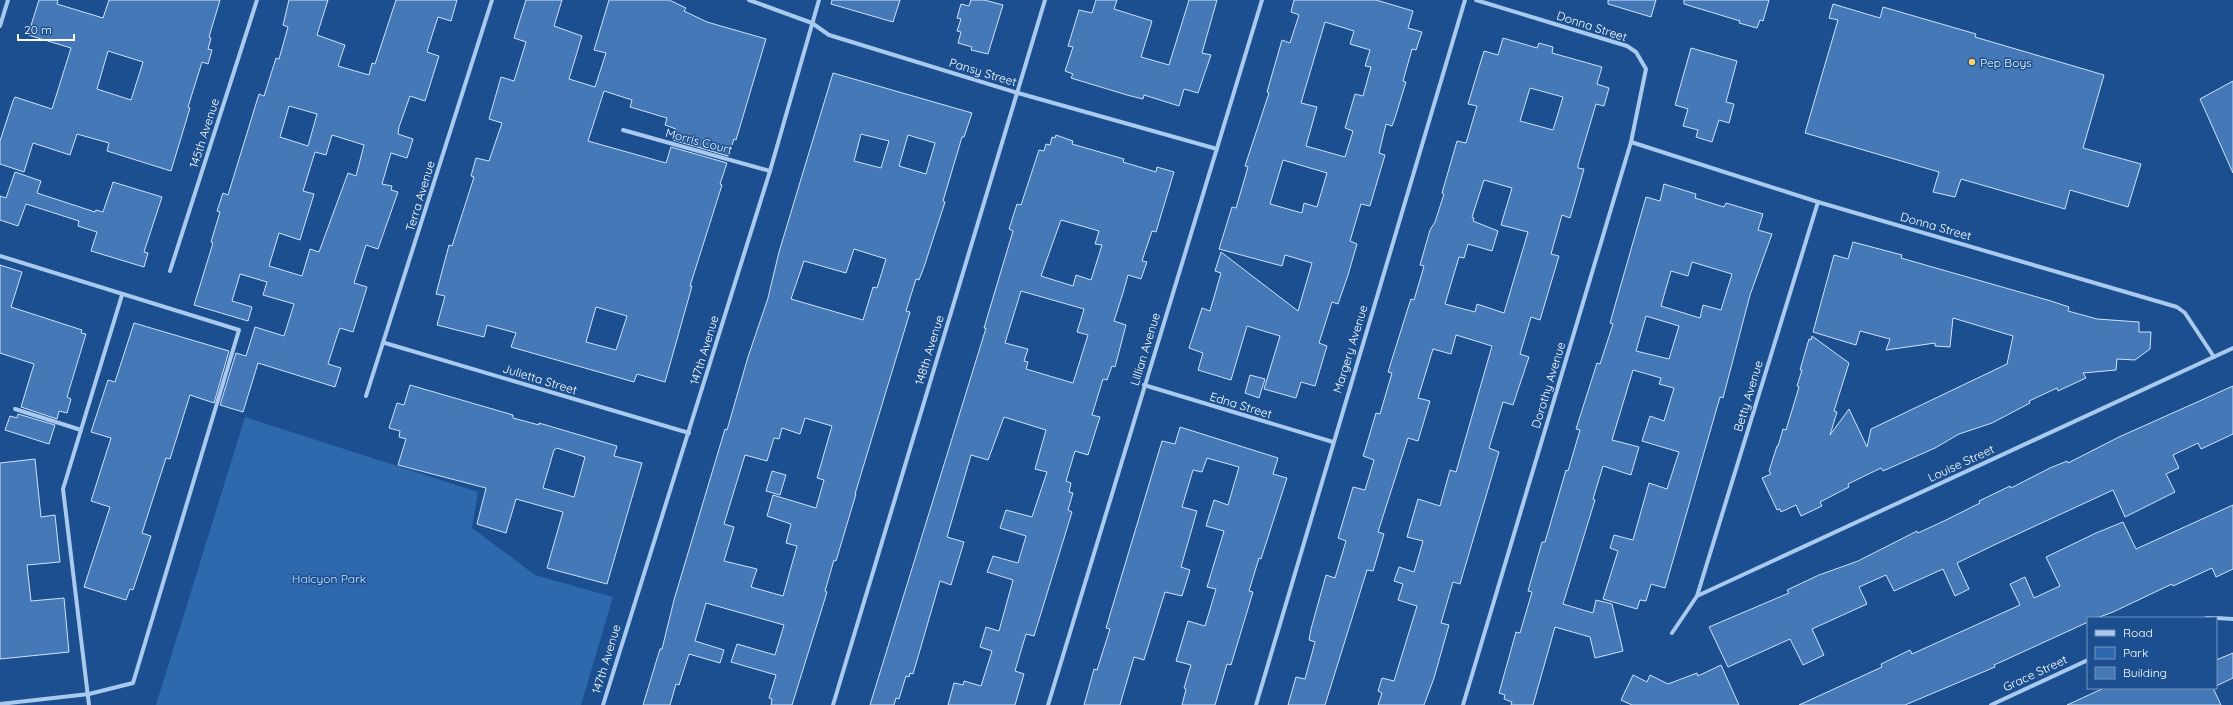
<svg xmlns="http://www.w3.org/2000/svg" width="2233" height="705" font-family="Quicksand,sans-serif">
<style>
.green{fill:#2e69ad}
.building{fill:#4478b7;stroke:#cfe3fa;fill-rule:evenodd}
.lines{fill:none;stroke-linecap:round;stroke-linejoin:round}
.minor{stroke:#a9c9ee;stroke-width:4}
.poi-dot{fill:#ffd166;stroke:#1b4f8f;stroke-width:1.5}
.labels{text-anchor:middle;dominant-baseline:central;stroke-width:3;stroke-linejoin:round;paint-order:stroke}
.street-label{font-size:12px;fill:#fff;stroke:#1b4f8f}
.poi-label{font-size:12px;fill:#fff;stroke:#1b4f8f;text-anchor:start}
.park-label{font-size:12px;fill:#cfe3fa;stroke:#1b4f8f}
</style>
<rect width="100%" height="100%" fill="#1b4f8f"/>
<path class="green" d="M245,417l233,75 -6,36 63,47 78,22 -32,108h-425z"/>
<g class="building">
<path d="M39,0h19l-1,4 46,14 6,-18h111l-11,37 2,1 -3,11 4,1 -4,14 -6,-2 -14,45 2,1 -19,63 -64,-20 2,-8 -32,-9 -7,21 -37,-12 -9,29 -24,-8v-23l13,-40 2,-4 37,12 19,-61 -43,-13zM108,51l35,11 -12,38 -34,-11z"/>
<path d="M289,0h39l-11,35 28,10 -7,21 31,9 3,-12 3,1 21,-64h61l-6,21 -13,-4 -9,28 -2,7 12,4 -14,45 -15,-5 -11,31 -1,7 15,5 -6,19 -16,-5 -9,31 10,2 -1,4 7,2 -20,57 -12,-4 -12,38 13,4 -14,45 -13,-4 -3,8 -9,28 13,4 -6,19 -77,-24 -15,49 -23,-7 16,-52 10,3 9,-29 29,9 10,-32 -31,-9 4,-13 -27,-8 -8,27 20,6 -4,14 -54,-16 19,-62 -2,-1 9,-30 -3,-1 6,-18 5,2 31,-101 5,2 12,-38 3,1 9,-32 -5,-2zM289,106l28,8 -9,32 -28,-9zM332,135l32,10 -8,31 -8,-3 -29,79 -9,-3 -8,27 -33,-10 10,-33 21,7 14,-46 -11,-3 12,-39 11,3z"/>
<path d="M526,0h36l-8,26 28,10 -13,43 26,8 11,-34 -12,-3 15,-50h60l17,8 -2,3 23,11 59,17 -30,101 -2,-1 -6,17 -55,-16 3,-11 -11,-4 2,-7 -37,-11 2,-7 -28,-9 -16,50 78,22 5,-16 56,16 -7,21 2,1 -32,101h2l-27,96 -28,-8 -3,8 -123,-35 5,-14 -29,-8 -3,12 -47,-12 8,-29 -9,-2 13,-49 3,1 22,-69 -3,-1 5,-18 13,3 13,-38 -13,-4 12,-42 13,4 12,-39 -12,-4zM596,307l31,9 -11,34 -30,-8z"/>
<path d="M832,0h68l-7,22 -62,-18z"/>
<path d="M971,0h13l19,5 -15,49 -17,-4 1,-3 -14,-4 3,-11 -4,-1 4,-12 -4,-1 4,-14 8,2z"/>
<path d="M1096,0h21l-3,9 38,12 -11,36 28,8 20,-65h28l-15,53 9,2 -13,38 -14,-4 -5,17 -35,-11 -1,4 -16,-4 -56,-17 2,-4 -8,-3 8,-24 -5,-1 11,-36 13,3z"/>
<path d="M1294,0h82l37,11 -5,17 14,4 -6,18 -4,-1 -9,32 3,1 -11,36 -3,8 -6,-2 -7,29 6,2 -15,51 -9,-2 -11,37 7,3 -9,31 -10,29 -6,-2 -13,41 8,3 -12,40 -14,-4 -5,16 -32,-9 16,-53 -33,-10 -16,54 -33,-10 5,-17 -14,-5 13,-40 8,3 11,-38 -6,-2 6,-19 77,59 14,-48 -27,-8 -3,11 -63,-17 13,-42 4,1 12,-41 -3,-1 24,-73 -2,-1 15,-52 8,3 9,-28 -8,-3zM1325,22l29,9 -4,13 20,6 -5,16 6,1 -8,29 -8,-2 -10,34 8,3 -8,26 -39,-11 11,-39 -16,-4zM1283,160l44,13 -10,34 -13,-4 -2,10 -32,-9z"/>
<path d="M1608,0h48l-5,17 -43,-13z"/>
<path d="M1684,0h85l-6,21 -3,-1 -3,8 -18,-5 1,-2 -56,-17z"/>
<path d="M1833,4l47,14 3,-11 93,27 -1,3 129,38 -21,73 58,16 -13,43 -58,-17 -5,19 -104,-30 -6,18 -22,-5 6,-20 -134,-39 33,-113 -9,-2z"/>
<path d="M1503,38l34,10 2,-5 14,4 -1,6 50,14 -5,17 12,4 -5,18 -8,-2 -18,61v3l6,1 -14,49 -8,-3 -11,39 8,2 -19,64 -9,-3 -11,37 9,3 -16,48 -10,-3 -14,46 10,4 -39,132 -7,-2 -12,41 8,2 -15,53 -10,27h-46l4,-12 -4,-2 4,-13 12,3 23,-75 -19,-6 5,-16 -9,-3 5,-14 15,5 9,-31 -16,-4 11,-38 22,7 10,-36 6,2 36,-126 -36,-11 -5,19 -18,-5 -15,49 12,3 -12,40 -10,-3 -30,94 6,2 -11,37 -6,-1 -42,135h-37l8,-28 9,2 10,-37 -6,-2 2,-11 15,-54 9,3 11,-37 -8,-3 15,-51 12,3 9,-30 -11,-4 2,-6 11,-37 4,1 12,-41 -4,-1 20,-64 3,-9 3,1 10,-34 -4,-1 10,-35 5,-8 9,-28 -2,-1 15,-52 9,2 11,-37 -9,-2 16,-53 14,4zM1530,88l33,9 -10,33 -33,-9zM1484,180l28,8 -11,37 27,7 -24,81 -27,-9 -2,8 -30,-8 14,-47 5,1 4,-14 24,7 6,-20 -25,-10 1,-3 -2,-1z"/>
<path d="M1691,48l46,13 -11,41 8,2 -5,19 -10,-3 -7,22 -16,-5 2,-7 -15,-4 5,-17 -13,-4z"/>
<path d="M833,73l139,40 -8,24h-2l-19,64 2,1 -21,65 -5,13 -3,-1 -10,32 4,1 -55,182h1l-20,67 -2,-1 -9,31 2,1 -35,113h-21l1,-6 -3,-1 7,-23 -45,-13 6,-18 38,11 9,-30 -78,-22 -11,38 29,9 -4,13 -31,-9 -10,31 -3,-1 -6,21h-27l17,-56h2l12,-49 51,-171 2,1 21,-73 20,-59 11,-46zM861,134l28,7 -8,27 -27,-7zM908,135l27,8 -9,31 -27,-8zM854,249l32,10 -9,29 -4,-1 -10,33 -72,-21 13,-38 42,12zM805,418l27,8 -15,52 7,2 -8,28 -43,-13 -6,21 24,8 -5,19 11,3 -14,50 -32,-9 6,-18 -33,-8 10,-34 -10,-3 21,-69 22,6 7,-23 5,1 3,-11 18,6z"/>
<path d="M2233,81v92l-33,-74z"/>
<path d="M1056,135l17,6 -1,3 52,15 -1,3 33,10 1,-5 17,5 -18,60 -4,-1 -10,30 5,1 -6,17 -13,-4 -5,18 -9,28 12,4 -11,42 -3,-1 -5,14 -4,-1 -11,36 8,2 -12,38 -13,-4 -9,30 5,2 -2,9 4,1 -5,17 4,2 -38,124 -8,-2 -11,37 9,3 -9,31h-67l6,-22 9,2 1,-4 17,5 11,-35 -12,-4 6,-20 13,4 14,-51 -26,-8 6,-16 25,7 8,-27 -26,-8 6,-18 26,7 15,-45 -12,-3 11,-39 -42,-13 -16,43 -17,-5 -24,82 17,5 -13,43 -11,-4 -27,93 -3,-1 -1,4 -3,-1 -7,23 -3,-1 -2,7h-24l116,-377h-2l29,-97 -4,-2 8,-25 4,1 18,-55 5,1 2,-7 4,1 2,-8 3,1zM1061,220l38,11 -4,13 7,1 -11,35 -15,-5 -3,11 -32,-10zM1021,291l63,18 -7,23 11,3 -15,48 -47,-14 2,-7 -4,-1 4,-12 -23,-6z"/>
<path d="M15,172l26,9 -4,12 58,19 1,-2 7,2 10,-30 49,15 -18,55 4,1 -4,14 -53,-16 6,-19 -19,-6 1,-5 -53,-17 -8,22 -18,-6v-24l6,2z"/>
<path d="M1664,184l32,10 -1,4 29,9 2,-4 37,11 -5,16 14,4 -22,61 -27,103 -3,-1 -55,191 -14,-4 -5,17 -6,-1 -3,9 -34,-10 15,-48 -8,-3 4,-13 19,5 16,-57 18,6 12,-37 -37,-11 8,-25 14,5 10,-33 -15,-4 2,-6 -28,-8 -21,70 27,7 -8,28 -28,-9 -10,33 2,1 -32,104 30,9 3,-13 16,4 11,47 -28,7 -5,-21 -35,-10 -22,78h-22l1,-3 -8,-3 1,-4 -6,-2 17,-61 4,1 12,-41 -4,-1 14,-49h3l21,-72 2,1 12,-41 -4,-1 21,-66 3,1 13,-40 -3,-1 36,-126 14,4zM1692,262l40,12 -11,36 -18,-5 -3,13 -39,-12 10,-35 17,5zM1646,316l33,10 -10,33 -33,-8z"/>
<path d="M1853,242l49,13 -1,3 150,43 18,6 -1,4 29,8 42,3v10h12l-1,17 -15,11 -18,-1 -1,11 -33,3 3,5 -28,13 -1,-3 -28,13 1,2 -38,20 -33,11 -24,14 -52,23 -2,-3 -33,16 1,3 -29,15 2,4 -21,10 -5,-11 -15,7 -1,-3 -3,1 -15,-32 9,-4 -2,-3 8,-25h1l5,-17 3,1 13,-43 -2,-1 5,-16h-2l9,-31 2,1 1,-4 37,27 -15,48 3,1 -7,23 19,-26 18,38 4,-18 136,-65 6,-28 -60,-18 -3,29 -15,-1v-3l-49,7 4,-11 -30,-8 -4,14 -43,-13 21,-77 14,4z"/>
<path d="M0,265l22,7 -11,35 71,23 -1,3 5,1 -19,63 4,2 -4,14 -8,-2 -2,8 -36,-12 13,-43 -34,-11z"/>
<path d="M134,323l95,28 -15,52 -24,-8 -20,64 -4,-1 -24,75 9,3 -18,54 -3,-1 -4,11 -42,-13 26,-80 -19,-6 20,-63 -20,-6 17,-52 7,2z"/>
<path d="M1250,375l15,4 -6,19 -14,-5z"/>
<path d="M410,385l103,30v3l26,7v-2l78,23 -3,10 28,7 -35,121 -60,-16 16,-56 -47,-13 -10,34 -29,-9 9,-36 -88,-23 8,-26 -7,-2 1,-6 -11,-3 8,-25 7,2zM557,448l28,9 -11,40 -31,-9 11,-38z"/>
<path d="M2233,386v48l-32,15 -3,-6 -25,12 6,13 -13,6 9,18 -50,25 -12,-27 -119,55 -37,18 12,26 -14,7 -12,-27 -49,22 -8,-16 -27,12 8,17 -55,25 12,26 -21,10 -13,-26 -62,28 -19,-40 80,-34 -2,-3 32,-15 39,-14 59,-30 1,2 26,-12 36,-18 -1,-2 31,-15 1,2 39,-20 17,-7 1,2 51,-26z"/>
<path d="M18,414l37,11 -6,19 -44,-14 5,-14 7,2z"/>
<path d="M1180,427l98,31 -5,16 14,4 -26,81 -2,-1 -10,33 4,1 -22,73 -4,-1 -12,41h-33l4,-16 -2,-1 7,-23 -15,-4 12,-40 17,5 11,-37 -9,-2 17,-56 -18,-5 8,-26 14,5 11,-38 -32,-9 -5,14 -9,-2 -11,37 15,4 -16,56 9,3 -8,26 -17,-4 -21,68 -10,-3 -14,48h-36l10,-36 3,1 13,-41 -4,-1 56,-187 13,3z"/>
<path d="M35,459l6,58 14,-2 5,47 -33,3 4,36 33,-3 5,54 -69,7v-196z"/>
<path d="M772,471l14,4 -6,20 -14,-4z"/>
<path d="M2233,505v64l-17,8 -4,-9 -39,18 -1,-2 -59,28 -16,6h-9v4l-85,39 -9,4 1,2 -90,38h-106l83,-38 -1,-3 29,-14 2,4 108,-49 -10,-21 15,-7 9,21 26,-12 -14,-29 50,-24 27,-11 13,27z"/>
<path d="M2233,653v25l-17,8v-26z"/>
<path d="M1721,665l18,40h-107l-11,-5 12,-25 14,7 3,-7 18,9 29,-11 1,3z"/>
<path d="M2104,688h109l8,17h-154z"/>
</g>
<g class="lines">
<g class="minor">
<path d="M749,0l63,23 17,12 189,58 199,56"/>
<path d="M0,26l8,-26"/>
<path d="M623,130l147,41"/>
<path d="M1631,142l187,60 359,105 8,6 29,44"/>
<path d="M0,256l239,74 -106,353 -44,11 -89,10"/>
<path d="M170,271l87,-271"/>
<path d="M385,343l304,90"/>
<path d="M1144,385l189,57"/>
<path d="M366,396l126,-396"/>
<path d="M15,409l66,21"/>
<path d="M1697,596l536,-248"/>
<path d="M2206,618h7"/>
<path d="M2216,618l17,1"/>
<path d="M1672,633l25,-37 121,-394"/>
<path d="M89,705l-26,-216 59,-194"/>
<path d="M603,705l167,-534 49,-171"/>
<path d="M833,705l212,-705"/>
<path d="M1048,705l214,-705"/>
<path d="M1256,705l209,-705"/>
<path d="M1463,705l168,-563 15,-73 -10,-17 -9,-6 -151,-46"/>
<path d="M1991,705l97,-45"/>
</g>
</g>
<circle class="poi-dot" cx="1972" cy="62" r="4"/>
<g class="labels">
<g class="street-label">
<text transform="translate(1592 26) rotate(18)">Donna Street</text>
<text transform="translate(983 72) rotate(17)">Pansy Street</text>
<text transform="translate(204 133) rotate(-72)">145th Avenue</text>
<text transform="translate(699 141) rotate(15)">Morris Court</text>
<text transform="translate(420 196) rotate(-73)">Terra Avenue</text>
<text transform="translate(1936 226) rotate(16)">Donna Street</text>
<text transform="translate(1145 349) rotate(-73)">Lillian Avenue</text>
<text transform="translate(1350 349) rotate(-73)">Margery Avenue</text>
<text transform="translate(704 350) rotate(-73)">147th Avenue</text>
<text transform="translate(929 350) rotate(-73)">148th Avenue</text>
<text transform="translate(540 379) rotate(17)">Julietta Street</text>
<text transform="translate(1548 385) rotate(-73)">Dorothy Avenue</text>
<text transform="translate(1748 396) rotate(-73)">Betty Avenue</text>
<text transform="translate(1241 405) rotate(17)">Edna Street</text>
<text transform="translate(1961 463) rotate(-25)">Louise Street</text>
<text transform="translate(606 659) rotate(-73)">147th Avenue</text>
<text transform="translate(2035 673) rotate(-25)">Grace Street</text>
</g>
<g class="poi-label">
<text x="1980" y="62">Pep Boys</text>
</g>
<g class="park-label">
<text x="329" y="578">Halcyon Park</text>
</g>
</g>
<rect x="2087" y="617" width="130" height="72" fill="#1b4f8f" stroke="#7695bc"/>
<rect x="2095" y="630" width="20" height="6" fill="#a9c9ee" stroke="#7695bc"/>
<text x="2123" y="637" font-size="12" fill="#ffffff">Road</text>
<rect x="2095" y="647" width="20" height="12" fill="#2e69ad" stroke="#7695bc"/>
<text x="2123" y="657" font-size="12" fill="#ffffff">Park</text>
<rect x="2095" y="667" width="20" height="12" fill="#4478b7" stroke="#7695bc"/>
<text x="2123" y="677" font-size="12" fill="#ffffff">Building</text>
<path d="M18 34v6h56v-6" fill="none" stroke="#ffffff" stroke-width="2"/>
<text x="24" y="34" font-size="12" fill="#ffffff" stroke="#1b4f8f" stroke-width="3" paint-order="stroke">20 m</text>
</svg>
